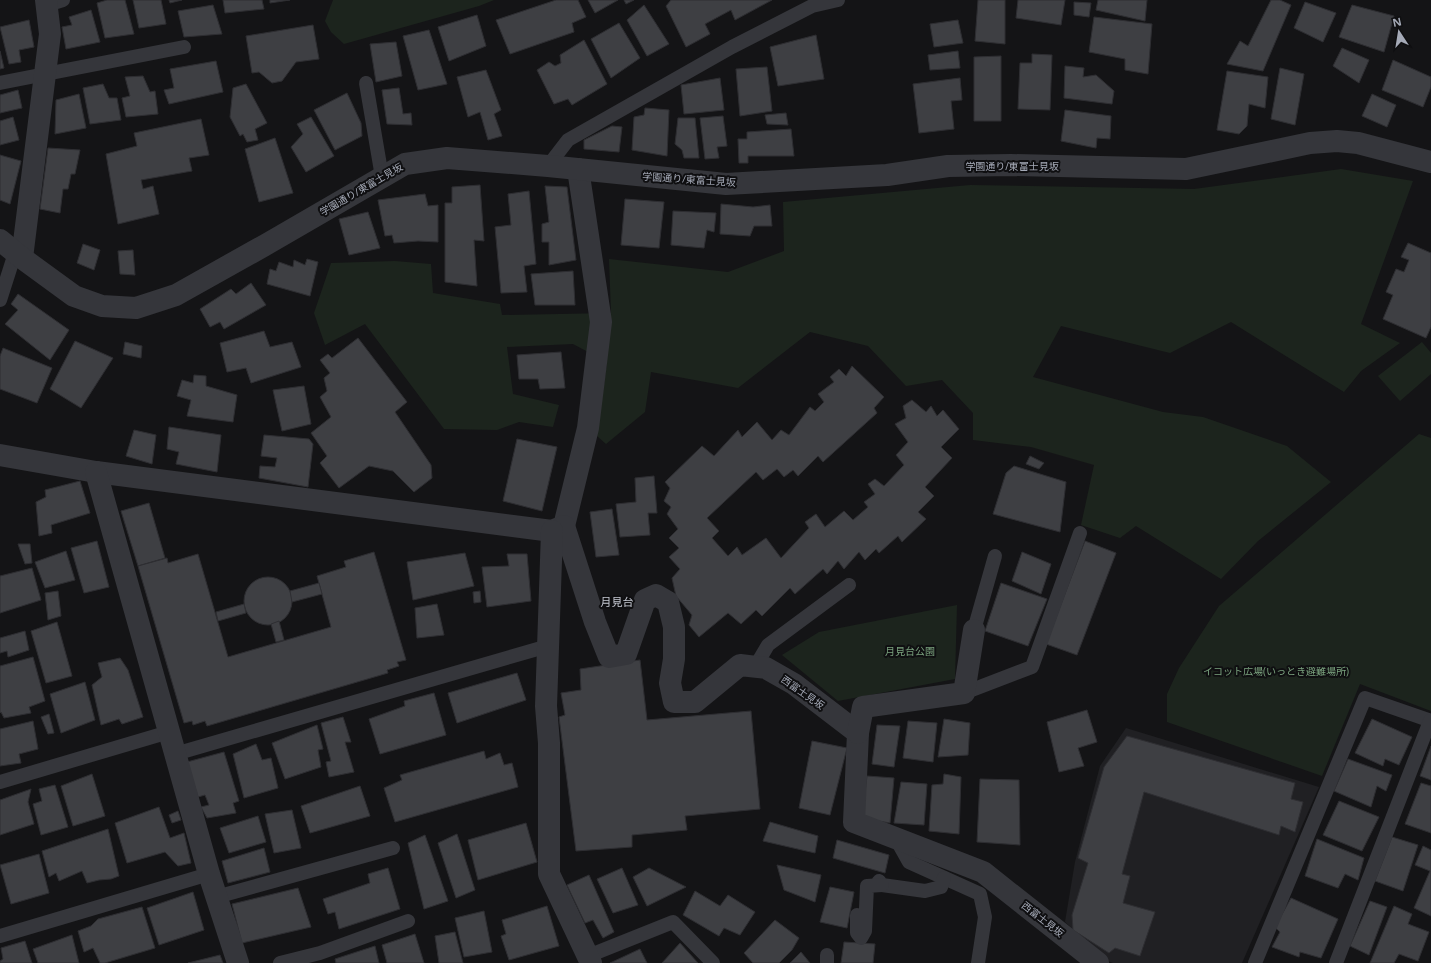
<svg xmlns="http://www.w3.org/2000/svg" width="1431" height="963" font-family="'Open Sans','Noto Sans JP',sans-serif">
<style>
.built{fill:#202023}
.green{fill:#1c241d}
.building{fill:#3e3f43;stroke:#2e2e32}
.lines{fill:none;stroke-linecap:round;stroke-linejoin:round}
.service{stroke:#35363b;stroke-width:14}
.minor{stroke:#35363b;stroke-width:22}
.tertiary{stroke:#35363b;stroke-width:22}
.labels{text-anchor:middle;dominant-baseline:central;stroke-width:4;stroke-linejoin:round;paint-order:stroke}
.street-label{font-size:10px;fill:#a5aab7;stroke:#0f0f11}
.park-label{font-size:10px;fill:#7ba37f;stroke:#0f0f11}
.neighbourhood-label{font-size:11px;fill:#c6c9d3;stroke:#0f0f11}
</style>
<rect width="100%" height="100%" fill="#141416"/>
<path class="built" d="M1126,728l193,59 -77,176h-129l-5,-2 -43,-39 10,-60 25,-96z"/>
<g class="green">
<path d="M333,0h161l-15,6 -135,38 -13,-12 -6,-11z"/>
<path d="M1341,169l72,12 -52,143 39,19 -39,28 -17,21 -113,-70 -61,31 -109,-27 -28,51 130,35 40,5 84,29 44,36 -73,59 -37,38 -85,-53 -16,12 -39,-13 13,-60 -63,-18 -58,-7v-27l-31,-33 -36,6 -38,-40 -58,-14 -72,56 -87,-16 -6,40 -39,32 -9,-8 10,-74 -34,-18 -66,3 6,47 46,11 -6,22 -34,-5 -22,8 -53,-1 -79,-105 -40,21 -11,-32 17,-50 64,-2 36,3 2,29 67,11 2,11 109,-2 -2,-54 119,13 56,-21 -1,-49 187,-17 224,4z"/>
<path d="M1422,342l9,11v21l-31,27 -22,-25z"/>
<path d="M1419,434l12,4v273l-71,-27 -38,92 -155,-54v-28l12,-26 40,-62z"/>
<path d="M957,605l-2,74 -117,22 -56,-46 37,-23z"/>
</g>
<g class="building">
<path d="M107,0h18l9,34 -29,4 -8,-35z"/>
<path d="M133,0h28l5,24 -27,4z"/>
<path d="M169,0h13l-12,3z"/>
<path d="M223,0h39l2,9 -39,4z"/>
<path d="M270,0h20l-20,3z"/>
<path d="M556,0h22l8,17 -14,6 2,9 -64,22 -14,-34z"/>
<path d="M588,0h30l-23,13z"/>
<path d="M624,0h10l-8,4z"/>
<path d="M671,0h101l-37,20 -4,-10 -26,14 5,10 -24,13 -20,-41z"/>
<path d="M978,0h27v44l-30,-3z"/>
<path d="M1018,0h47l-4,25 -45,-7z"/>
<path d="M1098,0h49l-2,21 -49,-11z"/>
<path d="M1271,0h9l11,5 -28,66 -36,-7 13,-23 8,5z"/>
<path d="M1074,2l17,1 -2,14 -15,-2z"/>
<path d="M1305,2l31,11 -13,29 -29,-14z"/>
<path d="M213,5l9,29 -38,3 -6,-26z"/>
<path d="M644,5l25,39 -22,12 -20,-36z"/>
<path d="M1352,5l42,11 -10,36 -45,-15z"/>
<path d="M91,10l9,32 -34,7 -4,-22 10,-2 -3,-8z"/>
<path d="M477,15l9,31 -37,15 -11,-34z"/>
<path d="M1094,17l58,7 -4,50 -23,-4v-11l-36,-7z"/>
<path d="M29,20l5,27 -15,3 2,12 -12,2 -9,-37z"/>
<path d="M958,20l5,23 -29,4 -4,-23z"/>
<path d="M619,23l21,35 -29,20 -20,-39z"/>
<path d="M313,25l6,34 -23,3 -14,19 -10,2 -13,-11 -7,1 -6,-37z"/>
<path d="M429,30l18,54 -29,6 -15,-54z"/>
<path d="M816,35l8,44 -46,7 -8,-39z"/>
<path d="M584,40l23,44 -35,21 -4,-6 -14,5 -17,-34 12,-8 6,4 6,-3 -1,-8z"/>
<path d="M396,42l6,34 -26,6 -6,-38z"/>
<path d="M1342,48l27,12 -10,23 -26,-17z"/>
<path d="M0,51l4,17 -4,1z"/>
<path d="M958,51l2,17 -30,2 -2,-15z"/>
<path d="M1032,54l20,1 -2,55 -32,-1 2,-46h12z"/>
<path d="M1001,56v65h-27v-64z"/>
<path d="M1393,60l38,17v10l-8,20 -41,-17z"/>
<path d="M216,61l7,31 -54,12 -5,-14 10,-2 -4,-19z"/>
<path d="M1065,66l19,2 -1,9 13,-2 18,16 -2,13 -48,-6z"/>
<path d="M767,67l5,44 -32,5 -4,-47z"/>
<path d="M1280,68l24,6 -9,51 -24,-6z"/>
<path d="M486,70l15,40 -7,4 8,22 -14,4 -8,-28 -12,5 -11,-40z"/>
<path d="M1227,71l41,6 -3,31 -16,-4 -2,22 -8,8 -22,-4z"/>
<path d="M143,76l7,16 5,-1 3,23 -32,3 -4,-19 8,-2 -5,-19z"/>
<path d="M720,78l4,32 -40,4 -3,-29z"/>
<path d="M960,78l2,22 -11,1 3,28 -35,4 -6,-49z"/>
<path d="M103,84l6,14h8l4,22 -31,4 -7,-36z"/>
<path d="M246,84l21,39 -12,6 3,11 -11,2 -4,-8 -3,2 -10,-19 3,-29z"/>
<path d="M399,88l4,26 8,-1 1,12 -25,-1 -5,-34z"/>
<path d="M18,90l4,18 -22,5v-18z"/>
<path d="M347,93l14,30 1,13 -27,14 -21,-40z"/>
<path d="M79,94l7,34 -31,6 1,-34z"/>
<path d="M1372,94l24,11 -9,22 -25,-11z"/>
<path d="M645,108l24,2 -2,46 -35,-6 2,-33 10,-2z"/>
<path d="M1065,110l46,6 -1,23 -13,-1 -1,10 -35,-7z"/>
<path d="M786,113l2,12 -21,-1 -2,-9z"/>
<path d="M723,116l4,30 -10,1 2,11 -14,1 -5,-41z"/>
<path d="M13,117l6,23 -19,5v-24z"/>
<path d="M311,117l23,39 -28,16 -15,-25 12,-13 -6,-10z"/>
<path d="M678,118h17l4,40h-15l-2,-8 -7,-6z"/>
<path d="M201,119l8,36 -20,3 3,13 -51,9 2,9 10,-3 6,28 -41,10 -12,-70 31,-8 -3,-13z"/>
<path d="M612,126l10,1 -3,25 -35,-3v-9z"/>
<path d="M791,129l3,27h-46v7h-9l-1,-24h9v-7z"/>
<path d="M275,138l18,55 -34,9 -14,-53z"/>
<path d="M48,148l32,2 -5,24h-4l-3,15h-5l-3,24 -20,-4z"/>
<path d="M0,155l21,6 -11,43 -10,-4z"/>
<path d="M480,185l4,56 -10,-1 3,46 -32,-4v-79h7v-16z"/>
<path d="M545,186l22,1 9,73 -27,5v-23h-7v-18l7,-2z"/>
<path d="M529,191l7,73 -12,2 3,26 -26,1 -6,-66 16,-2 -3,-31z"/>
<path d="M425,194l3,12 10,-1v37l-20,-1 -24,2 -2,-8 -7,1 -7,-36z"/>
<path d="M625,199l39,3 -5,46 -38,-3z"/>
<path d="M721,204l32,3 17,-2 2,21h-18l-4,10 -30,-2z"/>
<path d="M673,211l43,2 -2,19 -7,-2 -3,18 -33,-3z"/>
<path d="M368,212l12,36 -31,7 -10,-36z"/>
<path d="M1408,243l23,10v74l-5,11 -43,-19 10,-24 -7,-3 10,-23 8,3 5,-12 -8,-3z"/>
<path d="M83,244l17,6 -6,20 -17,-7z"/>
<path d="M133,250l2,25 -15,-1 -2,-23z"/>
<path d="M307,259l11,3 -8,34 -43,-12 3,-15 6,2 3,-9 14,5 1,-7 11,5z"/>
<path d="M573,271l2,34h-40l-4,-31z"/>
<path d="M251,283l15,22 -42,24 -4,-7 -10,5 -10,-18 31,-20 5,5z"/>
<path d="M18,294l51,36 -19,30 -45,-36 13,-14 -7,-6z"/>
<path d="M264,331l6,16 22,-5 9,25 -50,16 -5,-15 -19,4 -7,-29z"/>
<path d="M358,338l49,64 -12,10 36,53 1,13 -18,14 -21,-21 -24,-5 -30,22 -19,-25 7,-7 -16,-23 20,-16 -11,-20 7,-6 -3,-13 6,-5 -10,-13 8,-6 4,4z"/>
<path d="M75,341l38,17 -32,50 -31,-19z"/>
<path d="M125,342l17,4 -1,12 -18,-4z"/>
<path d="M3,348l49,20 -15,35 -37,-14v-33z"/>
<path d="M561,352l4,36 -25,1 -2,-10h-19l-2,-24z"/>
<path d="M852,366l32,31 -10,11 3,5 -54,49 -5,-6 -20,20 -5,-6 -9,7 -7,-8 -14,11 -7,-8 -49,46 12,13 -7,7 16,18 9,-9 5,8 24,-17 15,20 28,-30 -4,-6 11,-8 9,13 19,-16 9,9 15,-13 -4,-5 11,-8 -7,-10 7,-5 9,7 20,-21 -8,-10 12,-13 -13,-18 11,-6 -3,-12 9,-6 14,12 5,-6 6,10 6,-6 16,19 -18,18 11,11 -27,29 9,9 -16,16 8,7 -24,23 -4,-6 -19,17 -3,-4 -11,11 -6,-8 -15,17 -6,-8 -11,13 -4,-5 -28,25 -5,-6 -28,28 -6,-6 -15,14 -13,-11 -29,24 -10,-12 3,-10 -16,-19 -4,-18 8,-9 -11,-12 10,-9 -10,-10 9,-9 -11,-15 4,-7 -7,-6 6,-13 -5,-6 37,-36 12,10 24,-26 4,7 15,-15 15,18 9,-10 8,5 21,-28 5,4 9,-9 -6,-8 16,-12 -4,-5 9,-8 7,7z"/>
<path d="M194,375l12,1v10l31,9 -4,27 -46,-6 4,-16 -14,-4 5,-16 11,3z"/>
<path d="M304,386l7,38 -29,7 -9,-41z"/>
<path d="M169,427l52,8 -4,37 -41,-8 3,-12 -12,-3z"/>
<path d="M134,430l22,5 -4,29 -26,-8z"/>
<path d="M264,435l45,4 4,5 -5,43 -49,-9 1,-12 15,1 2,-9 -16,-2z"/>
<path d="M517,439l40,8 -15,64 -39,-10z"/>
<path d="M1030,456l14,7 -5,6 -13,-5z"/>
<path d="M1014,466l52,16 -6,50 -67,-18 13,-41z"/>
<path d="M654,476l3,37h-9l2,22 -30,2 -4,-33 20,-2 -1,-24z"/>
<path d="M80,481l10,32 -39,12 1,8 -13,3 -3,-34 10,-5 -1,-7z"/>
<path d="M149,503l16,55 -27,8 -17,-55z"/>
<path d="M612,509l7,46 -23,2 -6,-45z"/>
<path d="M97,541l12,46 -25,6 -13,-45z"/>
<path d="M1085,541l31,12 -39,102 -31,-11z"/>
<path d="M18,544h12l2,19 -7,1z"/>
<path d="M66,551l9,29 -30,8 -10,-26z"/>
<path d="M374,552l32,108 -9,2 2,4 -12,4 1,3 -181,53 -2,-5 -12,4 -1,-4 -8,2 -46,-157 29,-8 1,5 30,-9 30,103 103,-30 -14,-51 29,-9 -2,-6z"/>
<path d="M1022,552l29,12 -10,30 -29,-13z"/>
<path d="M465,553l9,33 -61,14 -6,-38z"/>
<path d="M507,554h20l4,47 -44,6 -5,-40 27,-1z"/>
<path d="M32,568l9,32 -41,13v-37z"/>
<circle cx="268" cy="601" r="24"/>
<path d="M319,583l3,11 -30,8 -2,-11z"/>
<path d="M1001,583l46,16 -19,47 -43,-15z"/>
<path d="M58,591l3,25 -13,4 -3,-27z"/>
<path d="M480,591l1,11 -7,1 -1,-11z"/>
<path d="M244,604l2,9 -28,8 -2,-9z"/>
<path d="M437,604l7,31 -27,3 -2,-30z"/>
<path d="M279,621l5,19 -8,2 -5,-18z"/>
<path d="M57,622l15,54 -26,7 -15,-52z"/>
<path d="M25,631l4,19 -21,7 -1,-6 -7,2v-15z"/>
<path d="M33,657l12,44 -16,6 2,6 -27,5 -3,-6 -1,1v-47z"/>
<path d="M120,658l8,12 15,47 -21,7 -3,-5 -18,6 -9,-40 10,-8 -4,-14z"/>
<path d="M640,660l7,60 104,-9 9,98 -75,7 2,14 -55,5v12l-56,4 -17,-134 6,-2 -4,-22 20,-3 -1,-21z"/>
<path d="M517,673l9,27 -69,23 -9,-30z"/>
<path d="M85,682l10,38 -34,13 -11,-39z"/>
<path d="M434,693l12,42 -66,19 -11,-35 36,-13 -1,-5z"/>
<path d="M1087,710l10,32 -19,6 6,18 -25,6 -12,-50z"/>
<path d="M49,714l5,19 -6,1 -7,-17z"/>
<path d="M343,717l8,25h-6l9,30 -25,5 -3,-15 5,-1 -10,-38z"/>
<path d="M944,719l26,4 -2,32 -30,2z"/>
<path d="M1372,719l40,18 -13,28 -14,-6 -2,7 -28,-13z"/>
<path d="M33,721l5,28 -19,5 2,9 -21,3v-37z"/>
<path d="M908,721l29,2 -4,39 -30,-4z"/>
<path d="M317,725l6,24 -5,1 3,17 -36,12 -13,-36z"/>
<path d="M877,725l23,1 -6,41 -22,-3z"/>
<path d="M1127,736l168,47 -4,16 12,3 -8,30 -14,-6 -2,9 -135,-43 -22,82 8,2 -7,27 32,9 -15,44 -25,-8 -6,5 -36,-23 -1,-15 16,-52 -10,-5 26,-91z"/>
<path d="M812,741l35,7 -17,67 -31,-7z"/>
<path d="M256,744l6,16 9,-2 7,30 -34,10 -11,-44z"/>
<path d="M1431,746v34l-11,-4z"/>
<path d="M484,751l2,8 14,-6 4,12 8,-2 6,24 -123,35 -11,-34 18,-8 -2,-5z"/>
<path d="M224,752l15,49 -6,2 3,10 -29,5 -6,-11 8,-2 -4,-10 -7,2 -11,-35z"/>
<path d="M1348,759l44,16 -6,16 -9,-5 -6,21 -37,-16z"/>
<path d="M92,774l13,42 -32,10 -12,-40z"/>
<path d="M944,774l17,3 -2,57 -30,-3 3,-46 11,-1z"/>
<path d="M867,776l27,2 -4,45 -28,-5z"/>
<path d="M980,779l39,1 1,65 -43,-3z"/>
<path d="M901,782l26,2 -3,41 -30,-2z"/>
<path d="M1421,783l10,3v47l-26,-9z"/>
<path d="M55,785l13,42 -27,8 -8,-31 9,-3 -3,-12z"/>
<path d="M360,786l10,30 -60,17 -9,-27z"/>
<path d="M31,789l-3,13 6,22 -34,11v-35z"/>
<path d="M1339,801l40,16 -17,34 -39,-16z"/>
<path d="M159,807l11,31 14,-5 7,30 -13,3 -13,-14 -38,11 -12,-40z"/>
<path d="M292,810l9,38 -27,5 -9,-39z"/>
<path d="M178,811l3,9 -9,3 -3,-8z"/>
<path d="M258,816l8,26 -37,11 -9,-25z"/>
<path d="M770,822l48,14 -3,17 -52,-12z"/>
<path d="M526,823l11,39 -59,18 -10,-40z"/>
<path d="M108,829l11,47 -8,3 -12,1 -12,3 -5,-12 -23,10 -3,-8 -7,4 -7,-26z"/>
<path d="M457,834l18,56 -19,8 -18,-55z"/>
<path d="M425,835l23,66 -24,8 -16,-66z"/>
<path d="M1392,837l26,8 -15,46 -28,-10z"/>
<path d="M1317,839l47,19 -6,22 -13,-6 -7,14 -33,-12z"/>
<path d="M837,840l52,15 -4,18 -52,-15z"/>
<path d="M1423,846l8,4v66l-17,-8 16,-37 -15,-6z"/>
<path d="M264,848l6,24 -42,11 -6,-22z"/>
<path d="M39,854l10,39 -38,11 -11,-39z"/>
<path d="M777,865l44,10 -6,27 -31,-12z"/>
<path d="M388,868l12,41 -61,20 -4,-17 -7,2 -5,-15 47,-16 -2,-9z"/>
<path d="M622,868l16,37 -25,8 -16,-34z"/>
<path d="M649,868l37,19 -39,19 -14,-29z"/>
<path d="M589,875l25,57 -11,6 -10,-18 -8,3 -18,-38z"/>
<path d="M830,887l24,5 -7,36 -27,-6z"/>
<path d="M298,888l13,39 -69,16 -10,-39z"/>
<path d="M695,891l25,15 8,-11 27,17 -15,23 -16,-7 -5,8 -36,-21z"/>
<path d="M193,892l11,38 -45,15 -12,-37z"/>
<path d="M1291,898l47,21 -17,39 -21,-6 -1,5 -27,-10 8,-15 -5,-5z"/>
<path d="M1370,901l17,6 -18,48 -19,-9z"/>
<path d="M547,906l12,40 -50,14 -8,-24 5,-2 -4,-14z"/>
<path d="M1394,906l18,8 -4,10 21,8 -11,29 -19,-7 -5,9h-24z"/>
<path d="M142,907l13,41 -50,15h-5l-7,-15 -9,4 -6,-21 13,-5 7,-7z"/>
<path d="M484,911l8,41 -28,5 -9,-39z"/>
<path d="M775,920l24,18 -7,12 -13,13h-26l-9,-10z"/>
<path d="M455,932l8,31h-24l-4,-27z"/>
<path d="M415,934l9,29h-37l-5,-18z"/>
<path d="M72,935l7,28h-41l-5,-14z"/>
<path d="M25,941l7,22h-32v-2l3,-2 -2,-11z"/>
<path d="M844,942l31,2 -2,19h-32z"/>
<path d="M680,943l18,20h-36z"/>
<path d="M375,946l4,17h-43l-1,-4z"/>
<path d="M640,949l7,14h-37z"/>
<path d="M801,952l9,11h-20z"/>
<path d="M220,955l3,8h-35z"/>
</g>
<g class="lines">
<g class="service">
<path d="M47,5l16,-5"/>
<path d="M0,83l184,-36"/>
<path d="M366,83l16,94"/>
<path d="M548,166l20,-26 164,-93 80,-41 26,-6"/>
<path d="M0,300l15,-47"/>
<path d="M974,630l21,-74"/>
<path d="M755,667l13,-22 81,-60"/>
<path d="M964,693l68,-26 48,-134"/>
<path d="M175,754l373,-108"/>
<path d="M0,782l169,-50"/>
<path d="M895,837l14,25 71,32 5,23 -7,46"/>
<path d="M879,881l3,4 43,6 16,-4 3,-9"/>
<path d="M216,897l177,-49"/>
<path d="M857,915v18l4,5 4,-7 2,-45 15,-1"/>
<path d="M0,936l209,-62"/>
<path d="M588,956l85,-34 40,41"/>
<path d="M280,963l40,-10 88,-32"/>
<path d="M827,963v-8"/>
<path d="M1255,963l110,-265 66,23"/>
<path d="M1336,963l94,-242"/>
</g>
<g class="minor">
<path d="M22,258l28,-224 -4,-34"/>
<path d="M0,455l96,17 456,59 12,-5 24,-98 13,-106 -23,-153"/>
<path d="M96,472l113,402 29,89"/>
<path d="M564,526l31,96 14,35 17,-3 19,-54 11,-5 12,7 6,25v32l-4,24 4,19h21l45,-37 26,3 28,16 64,49 -4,89 129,50 115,91"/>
<path d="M552,531l-6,175 3,37v131l42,89"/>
<path d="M858,733l5,-26 101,-14 10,-63"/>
</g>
<path class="tertiary" d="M0,240l22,18 52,38 28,10 34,2 40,-13 91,-51 138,-80 42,-6 101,8 178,18 161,-9 61,-9 63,-1 175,4 124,-26 27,-2 21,2 73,19"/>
</g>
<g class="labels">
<g class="street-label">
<text x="1012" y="166">学園通り/東富士見坂</text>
<text transform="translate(689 179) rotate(4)">学園通り/東富士見坂</text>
<text transform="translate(361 189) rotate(-30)">学園通り/東富士見坂</text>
<text transform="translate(803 692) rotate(35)">西富士見坂</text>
<text transform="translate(1043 919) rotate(38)">西富士見坂</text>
</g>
<g class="park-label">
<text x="910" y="651">月見台公園</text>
<text x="1276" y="671">イコット広場(いっとき避難場所)</text>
</g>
<g class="neighbourhood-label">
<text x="617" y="601">月見台</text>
</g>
</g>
<g transform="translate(1399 32) rotate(348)" stroke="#0f0f11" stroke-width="3" paint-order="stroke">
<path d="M0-3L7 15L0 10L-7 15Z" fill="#a5aab7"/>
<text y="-6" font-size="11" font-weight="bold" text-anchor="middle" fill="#a5aab7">N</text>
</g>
</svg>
